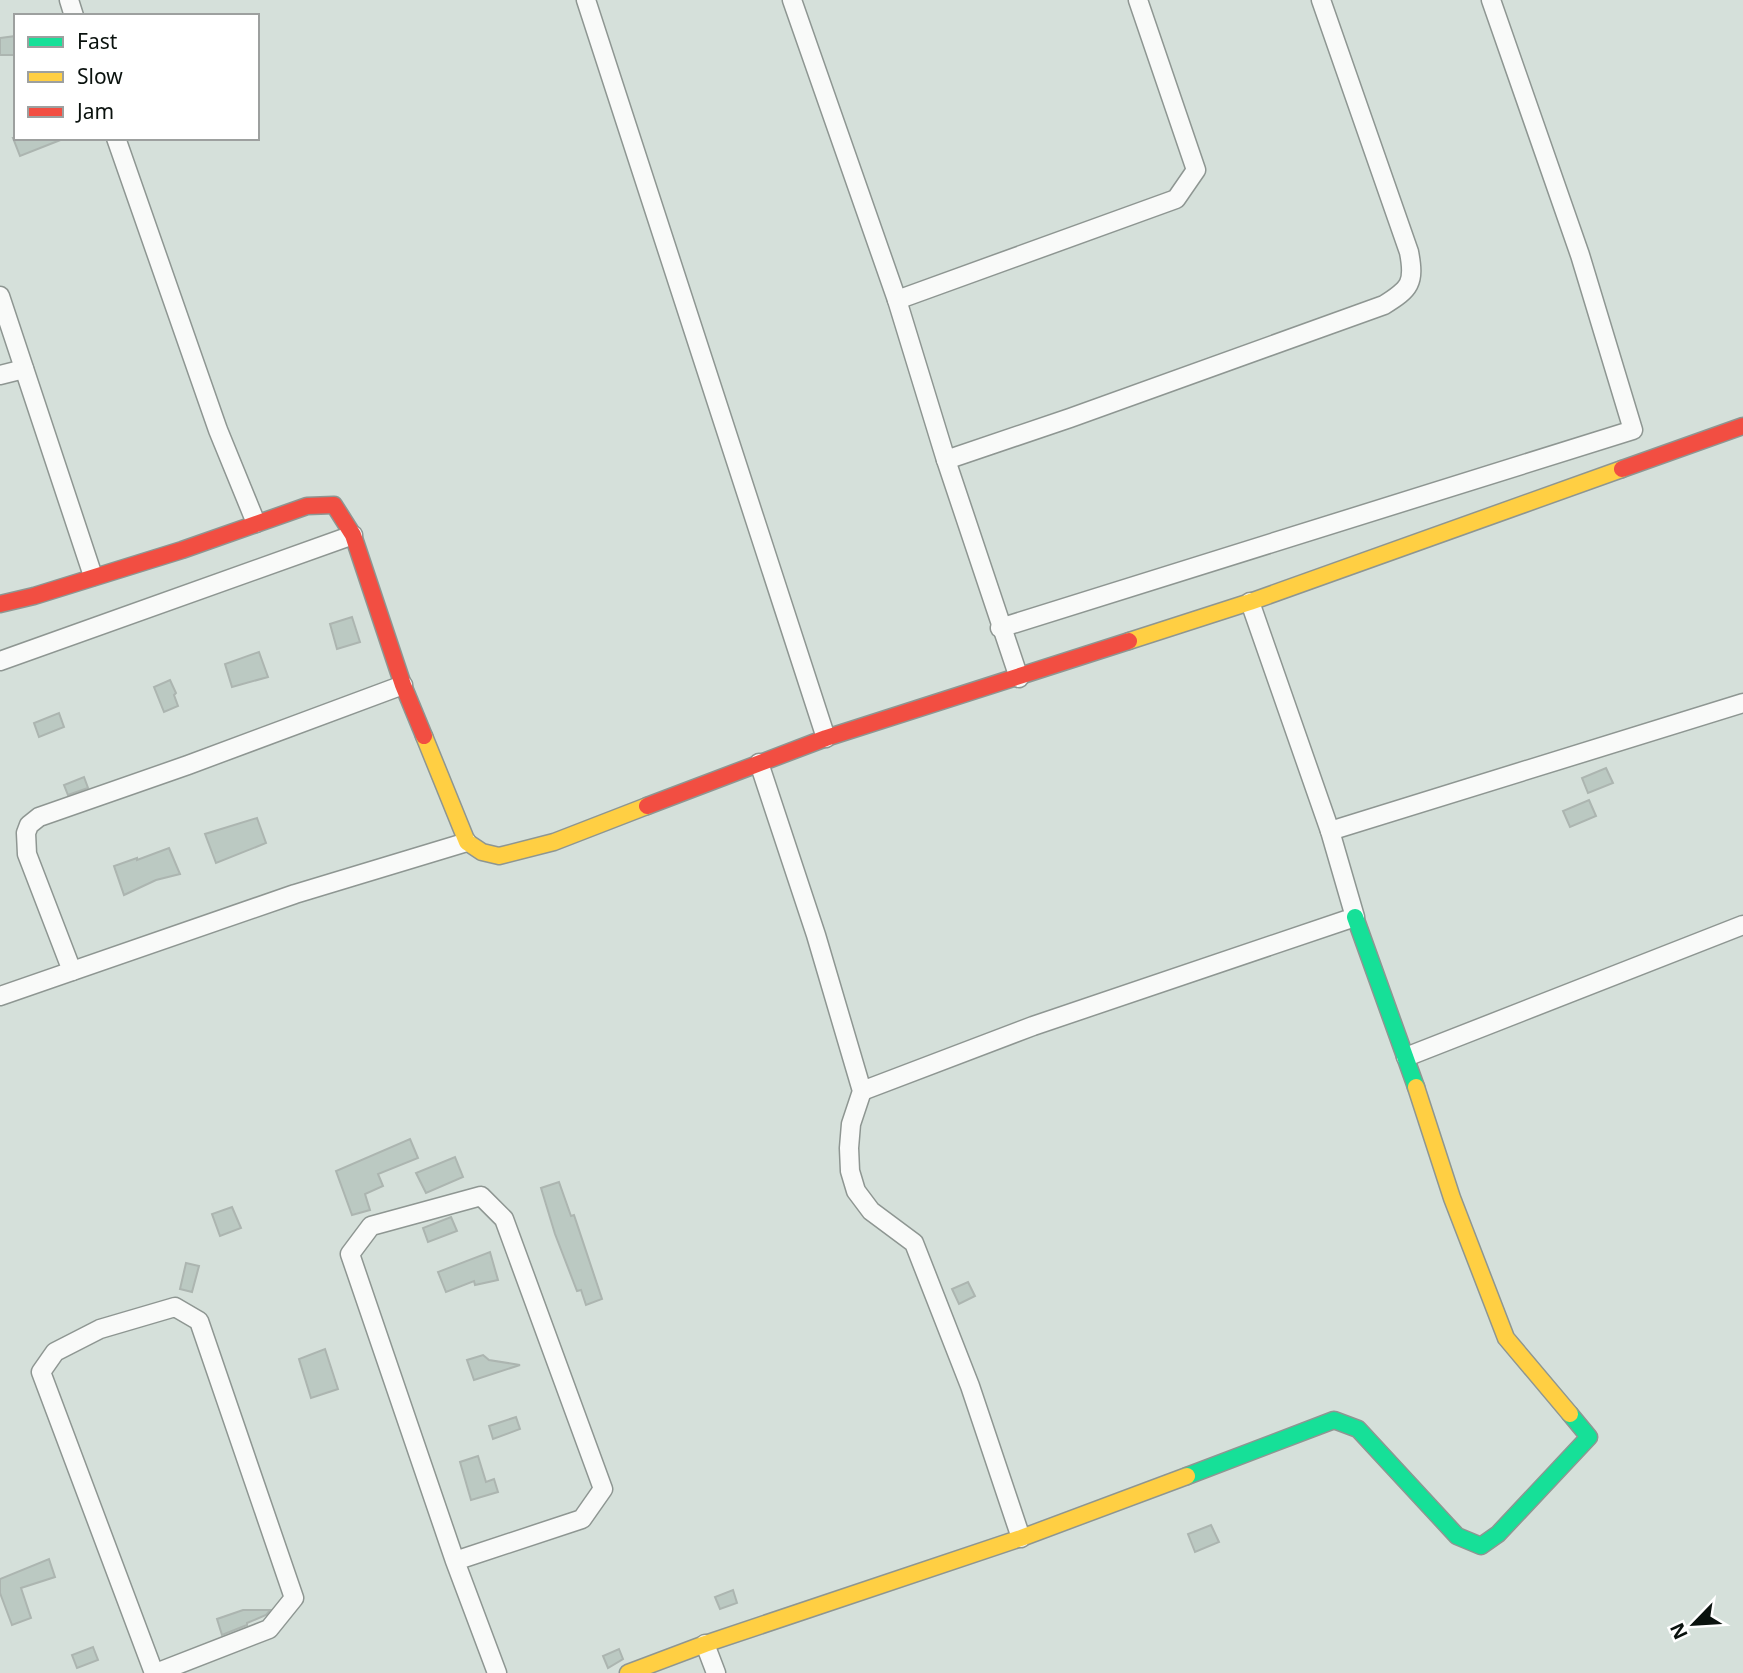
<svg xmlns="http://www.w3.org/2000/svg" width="1743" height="1673" font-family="'Noto Sans',sans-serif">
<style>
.building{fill:#bbc9c2;stroke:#acb5b0;stroke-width:2}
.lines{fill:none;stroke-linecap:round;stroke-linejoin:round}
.street-casing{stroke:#8e9692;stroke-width:21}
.fast-casing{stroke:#8e9692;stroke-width:19}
.slow-casing{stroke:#8e9692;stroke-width:19}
.jam-casing{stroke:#8e9692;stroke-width:19}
.street{stroke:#f9faf9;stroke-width:18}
.fast{stroke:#16e098;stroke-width:16}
.slow{stroke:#ffcf43;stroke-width:16}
.jam{stroke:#f24e42;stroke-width:16}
</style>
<rect width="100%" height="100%" fill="#d5e0da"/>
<g class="building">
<path d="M16,36v19h-16v-17z"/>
<path d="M13,138h50v1l-43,17z"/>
<path d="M352,617l8,25 -23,7 -7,-25z"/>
<path d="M259,652l9,25 -36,10 -7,-23z"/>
<path d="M170,680l6,13 -2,2 4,11 -14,6 -10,-25z"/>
<path d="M59,713l5,14 -25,10 -5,-14z"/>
<path d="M1606,768l7,15 -25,10 -6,-15z"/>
<path d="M84,777l4,11 -20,7 -4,-10z"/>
<path d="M1589,800l7,16 -26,11 -7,-16z"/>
<path d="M257,818l9,25 -50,20 -11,-29z"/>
<path d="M169,848l11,26 -24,6 -32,15 -10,-29 23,-8v2z"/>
<path d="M410,1139l8,19 -40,16 5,12 -18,8 5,16 -18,5 -16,-44z"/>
<path d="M455,1157l8,20 -37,16 -10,-20z"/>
<path d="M559,1182l12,34 3,-1 28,84 -16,6 -5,-15 -4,1 -22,-57 -14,-46z"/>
<path d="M232,1207l9,21 -21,8 -8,-22z"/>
<path d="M451,1217l6,14 -29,11 -5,-14z"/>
<path d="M490,1252l8,28 -23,5 -1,-4 -28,11 -8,-20z"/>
<path d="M186,1263l13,3 -7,26 -12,-3z"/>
<path d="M968,1282l7,14 -16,8 -7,-15z"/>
<path d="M325,1349l13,40 -27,9 -12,-39z"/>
<path d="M483,1355l6,5 31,5 -46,15 -7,-20z"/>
<path d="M516,1417l4,12 -27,10 -4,-13z"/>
<path d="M478,1456l8,26 8,-3 4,13 -27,8 -11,-38z"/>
<path d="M1211,1525l8,17 -24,10 -7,-18z"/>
<path d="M49,1559l6,18 -34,11 10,30 -19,7 -12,-32v-14z"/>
<path d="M733,1590l4,13 -17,6 -5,-12z"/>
<path d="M243,1610h27l-4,5 -19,8v2l-25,10 -5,-16z"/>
<path d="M93,1647l5,13 -21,8 -5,-13z"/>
<path d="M619,1649l4,10 -15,9 -5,-12z"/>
</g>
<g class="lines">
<defs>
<g id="street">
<path d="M69,0l5,16"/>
<path d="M586,0l240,738"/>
<path d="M792,0l105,300 49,160 73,218"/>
<path d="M116,138l102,292 38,93"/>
<path d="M0,296l93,280"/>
<path d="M897,300l279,-101 20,-29 -58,-170"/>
<path d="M0,375l24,-6"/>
<path d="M946,460l124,-42 314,-113c26,-16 31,-22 25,-53l-88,-252"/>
<path d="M1000,628l633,-198 -53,-175 -89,-255"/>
<path d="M0,661l353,-126"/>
<path d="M759,763l57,172 46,156 -11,33 -2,24 1,23 6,20 15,20 43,32 56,143 51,152"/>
<path d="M1330,831l413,-128"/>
<path d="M72,971l-45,-117 -1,-21 3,-8 10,-8 149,-52 215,-80"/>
<path d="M0,996l295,-102 172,-52"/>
<path d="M1406,1057l337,-132"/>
<path d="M862,1091l171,-65 322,-109 -25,-86 -80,-229"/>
<path d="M455,1561l127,-42 21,-30 -99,-270 -23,-23 -110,30 -21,28 105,307 42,112"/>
<path d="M705,1644l11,29"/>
<path d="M154,1673l-113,-301 14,-20 45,-23 75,-22 24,14 95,277 -25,31 -113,44"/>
</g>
<g id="fast">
<path d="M1355,917l61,170"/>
<path d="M1187,1476l147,-56 24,9 99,107 24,10 17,-12 91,-97 -19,-23"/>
</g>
<g id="slow">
<path d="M1129,641l121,-39 372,-133"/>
<path d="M424,736l43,106 15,10 17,4 55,-14 93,-36"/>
<path d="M1416,1087l36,111 54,140 64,76"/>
<path d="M628,1673l77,-29 316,-106 166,-62"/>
</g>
<g id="jam">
<path d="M1622,469l121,-43"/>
<path d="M0,604l34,-8 148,-46 125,-44 27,-1 19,30 50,150 21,51"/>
<path d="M647,806l179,-68 303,-97"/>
</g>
</defs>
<use href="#street" class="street-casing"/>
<use href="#fast" class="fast-casing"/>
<use href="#slow" class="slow-casing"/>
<use href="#jam" class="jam-casing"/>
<use href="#street" class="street"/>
<use href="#fast" class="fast"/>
<use href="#slow" class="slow"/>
<use href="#jam" class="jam"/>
</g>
<rect x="14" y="14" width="245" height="126" fill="#ffffff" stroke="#9da09f" stroke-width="2"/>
<rect x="28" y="37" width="35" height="10" fill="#16e098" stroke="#9da09f" stroke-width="2"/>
<text x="77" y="49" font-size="21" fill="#0a120e">Fast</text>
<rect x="28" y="72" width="35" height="10" fill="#ffcf43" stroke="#9da09f" stroke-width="2"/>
<text x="77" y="84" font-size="21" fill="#0a120e">Slow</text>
<rect x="28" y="107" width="35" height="10" fill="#f24e42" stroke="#9da09f" stroke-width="2"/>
<text x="77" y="119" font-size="21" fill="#0a120e">Jam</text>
<g transform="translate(1694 1624) rotate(245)" stroke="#ffffff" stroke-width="5" paint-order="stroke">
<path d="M0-5L12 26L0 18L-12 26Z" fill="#0a120e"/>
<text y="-10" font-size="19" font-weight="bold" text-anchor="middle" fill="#0a120e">N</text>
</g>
</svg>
